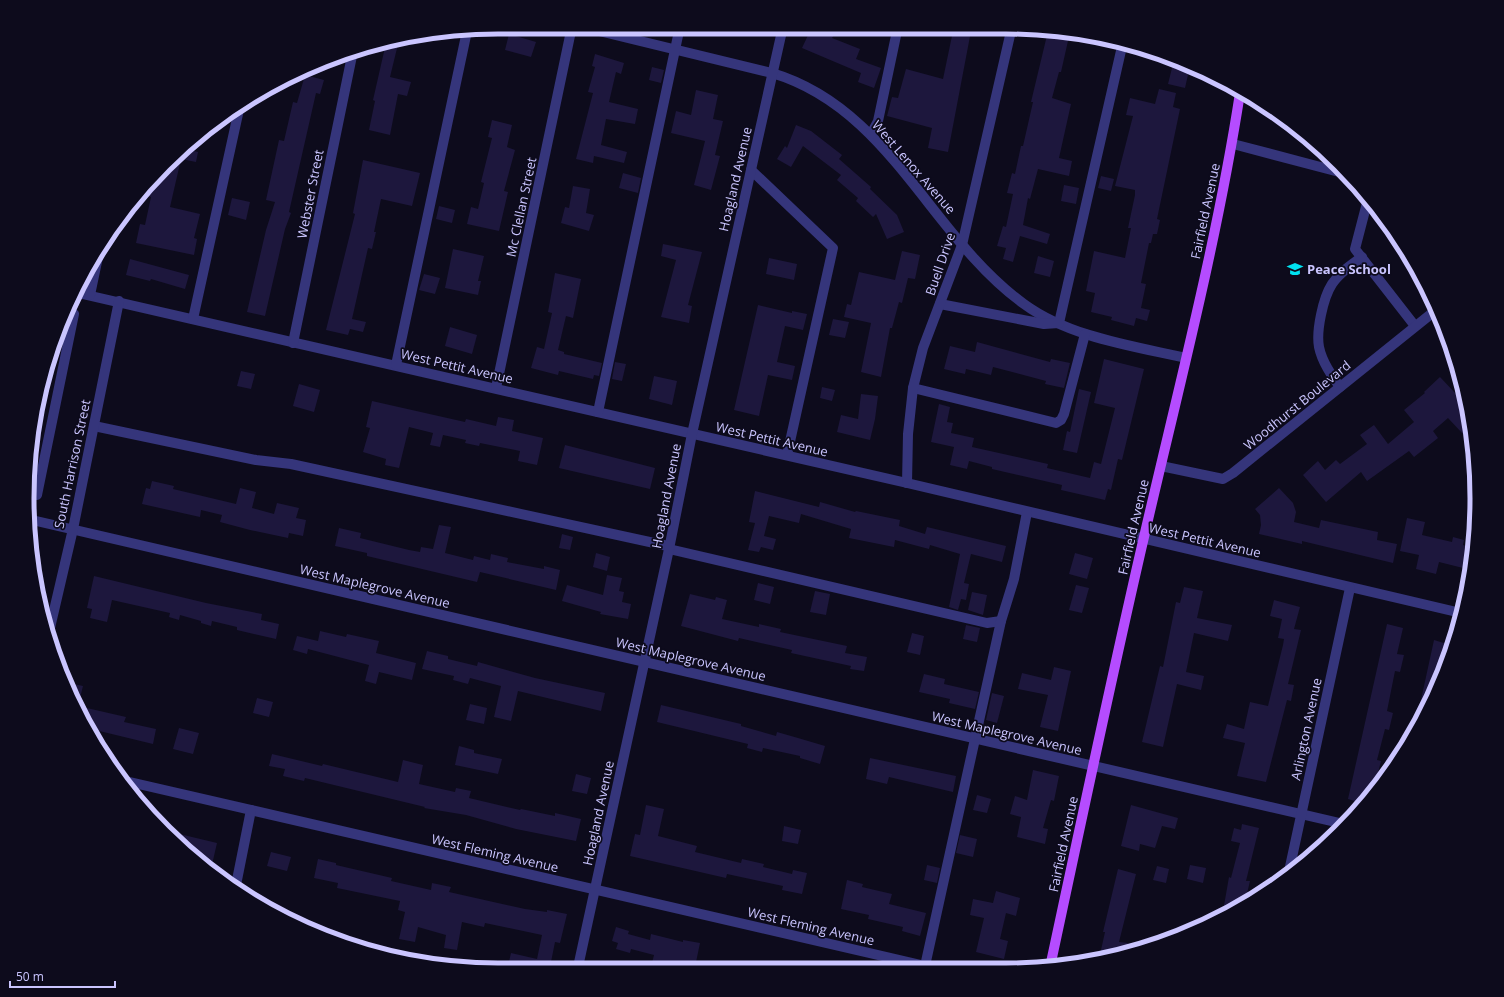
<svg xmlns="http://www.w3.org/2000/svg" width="1504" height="997" font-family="'Open Sans',sans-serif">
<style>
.building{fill:#1d173d}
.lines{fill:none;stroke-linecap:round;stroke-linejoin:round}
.minor{stroke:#35357b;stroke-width:10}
.major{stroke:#b54cff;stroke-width:10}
.labels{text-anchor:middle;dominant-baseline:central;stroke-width:3.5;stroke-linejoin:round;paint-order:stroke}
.street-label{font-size:13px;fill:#cac5ff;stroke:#0d0b1c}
.poi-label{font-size:13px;font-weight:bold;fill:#cac5ff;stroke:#0d0b1c;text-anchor:start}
.rim{fill:none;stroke:#cac5ff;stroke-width:5}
</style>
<rect width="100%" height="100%" fill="#0d0b1c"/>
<g class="building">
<path d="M810,31h15l9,4 -2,3 28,11 -4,10 25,9 -7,20 -16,-6 3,-9 -59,-25z"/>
<path d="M953,31h18l-23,121 -20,-4 4,-20 -45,-12 5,-19 6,1 8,-29 37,10z"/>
<path d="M1048,31l22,1 -9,40h-2l-7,26 19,6 -12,54 13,3 -3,15 -31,-7 -8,30 -2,-1 -5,27 27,9 -3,10 -27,-8 -7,26 -10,-3 3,-11 -9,-2 6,-20 3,1 7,-33 -6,-1 5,-20 3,1 6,-28h2l10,-44h-2z"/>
<path d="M509,34l27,8 -5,15 -26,-7z"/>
<path d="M399,40l-9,37 21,5 -4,14 -9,-2 -8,41 -21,-5 6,-29 -2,-1 13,-57z"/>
<path d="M595,54l29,9 -3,11 -5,-2 -7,30 29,7 -3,15 -29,-5 -5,26 26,7 -3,11 -30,-7 -1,7 -17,-4 17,-66 -5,-1 7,-25 -3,-1z"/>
<path d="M1174,60l16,6 -5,22 -17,-4z"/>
<path d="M652,67l12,3 -3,13 -12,-3z"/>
<path d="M305,75l19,5 -4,14 -4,-1 -27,119 2,1 -6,16 -20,87 -18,-4 19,-82 9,-28 -9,-2 13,-60 5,1 9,-39 4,1z"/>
<path d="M1159,89l17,4 -3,14 7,2 -23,110 3,1 -3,14h-4l-2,9h-2l-8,40 5,1 -5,24 9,2 -3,11 -11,-3 -2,8 -23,-6 1,-3 -21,-5 4,-19 -9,-2 8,-40 31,7 6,-30h-3l7,-33v-5l-20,-4 18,-70 -7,-1 4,-17 25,6z"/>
<path d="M696,90l22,5 -5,24 10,2 -8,34 5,1 -9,34 -17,-5 11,-44 -34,-8 5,-22 15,4z"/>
<path d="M492,120l20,5 -5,22 8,3 -11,41 4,1 -9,39 -32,-7 4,-17 7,2 6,-26 -3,-1 11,-44 -4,-1z"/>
<path d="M796,125l15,6 31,24 -3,4 32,28 -1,2 27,26 7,17 -17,7 -11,-25 -3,3 -17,-16 2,-3 -21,-18 4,-5 -38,-29 -12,21 -14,-8 8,-13 2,2z"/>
<path d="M185,149l13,3 -2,10 -15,-3 -11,48 30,7 -6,24 3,1 -3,16 -58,-12 4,-19 5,1 6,-28 -3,-1 4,-16 13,-15z"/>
<path d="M363,160l57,13 -8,33 -31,-7 -7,33h2l-4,17 -4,-1 -16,71 14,3 -3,10 -13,-3 -2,6 -22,-5 29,-116 -2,-1z"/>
<path d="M623,173l18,5 -3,15 -19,-5z"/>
<path d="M1101,176l13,3 -3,12 -13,-3z"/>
<path d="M1064,185l15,3 -3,16 -15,-3z"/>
<path d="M573,186l17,3 -4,24 8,2 -5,16 -28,-8 4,-16 4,1z"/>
<path d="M232,198l18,4 -4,18 -18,-5z"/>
<path d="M439,206l16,4 -3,13 -16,-4z"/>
<path d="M663,244l39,8 -14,53 4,1 -3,17 -28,-6 15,-57 -15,-4z"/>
<path d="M453,249l31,7 -6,25h3l-3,14 -33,-7z"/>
<path d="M902,251l18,4 -5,24 -7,-1 -6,25 -3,-1 -7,26h-2l-9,49 -20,-5 10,-49 -27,-6 3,-13 4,1 8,-33 36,8z"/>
<path d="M1038,256l16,5 -4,16 -16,-4z"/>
<path d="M769,258l28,6 -3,16 -28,-6z"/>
<path d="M130,259l59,16 -4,14 -34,-10 -1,2 -24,-6z"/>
<path d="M555,273l26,6 -8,39 -7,-2 -8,34 6,2v2l38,9 -3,13 -5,-1 -1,4 -34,-8 -1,4 -27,-7 6,-21 7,2 8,-36 -4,-1z"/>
<path d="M424,274l16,4 -5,16 -16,-4z"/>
<path d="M758,305l34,8v-2l15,3 -4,16 -18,-4 -8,36 18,4 -3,14 -24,-5 -9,41 -25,-6z"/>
<path d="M833,319l16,3 -4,16 -16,-3z"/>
<path d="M450,327l27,8 -5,19 -27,-8z"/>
<path d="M977,342l73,20 1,-3 19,4 -6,25 -19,-4 1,-3 -53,-14 -2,8 -25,-6 -1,5 -21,-5 6,-23 25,6z"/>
<path d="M1104,359l40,10 -22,91 -4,-1 -7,31 -3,-1 -3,11 -44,-10 1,-5 -70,-16v-2l-23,-6 -2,8 -17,-4 4,-18 -23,-5 8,-38 11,3 -3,15 6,1 -2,10 23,5 -2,9 76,17 -1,4 43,10 4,-16 7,2 14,-56 -21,-5z"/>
<path d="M615,362l11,2 -4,17 -10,-2z"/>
<path d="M241,371l14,3 -4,15 -14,-3z"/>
<path d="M654,376l23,5 -5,24 -23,-6z"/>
<path d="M1440,377l16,17 7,-6 6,40 -6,6 -15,-16 -15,13 5,7 -24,19 -5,-6 -42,30 -6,-9 -35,30 -23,-27 15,-14 7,9 11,-10 4,4 27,-20 -7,-9 14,-10 14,19 26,-22 -10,-12 21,-17 -1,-1z"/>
<path d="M299,384l21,6 -6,22 -21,-6z"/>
<path d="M822,387l13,3 -3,11 -12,-3z"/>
<path d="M1079,389l12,3 -14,61 -14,-3 4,-19 3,1z"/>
<path d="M861,394l17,2 -3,23 -5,21 -33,-8 4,-17 17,4z"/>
<path d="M372,401l93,21 1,-3 30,7 2,-9 16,3 -2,11 31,7 -6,27 -19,-4 2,-10 -40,-8 -1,3 -14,-3 1,-3 -23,-5 -3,12 -10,-2 3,-12 -24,-6 -10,41 -14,-3 1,-6 -23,-7 7,-24 -4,-1z"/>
<path d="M565,445l90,23 -5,21 -91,-21z"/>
<path d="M152,481l22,5 -1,3 63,15 4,-16 16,4 -4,16 22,6 3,-11 22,5 -3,10 10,2 -3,16 -14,-3 -1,5 -38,-8 -30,-8 2,-7 -21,-5 -1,7 -58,-13 4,-16 4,1z"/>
<path d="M1279,488l14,15 3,9 -2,10 25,6 2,-8 57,12 -1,8 20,4 -4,19 -91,-22v3l-43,-10 2,-9 -1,-10 -5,-6z"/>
<path d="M755,491l64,16 1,-5 35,10 1,-1 44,9 -1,6 26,8 2,-7 79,19 -4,16 -31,-8 -7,29 5,1 -3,16 -5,-1 -3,11 -9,-3 11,-53 -30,-9 -1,4 -34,-9 -1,7 -45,-9 2,-9 -50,-15 -2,9 -30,-7 -5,20 12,3 -3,11 -12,-3 -2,5 -11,-2 7,-27 -6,-1z"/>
<path d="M1407,518l18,4 -3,13 30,7 1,-5 11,3 -1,5 10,3 -2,22 -32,-8 -3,12 -20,-5 3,-14 -19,-4z"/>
<path d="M439,525l12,2 -6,26 28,7 1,-4 16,4 1,-6 17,4 -1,4 37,7v-3l16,4 -4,20 -76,-18 -3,10 -110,-26v-3l-32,-7 4,-18 22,5 -1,5 49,12 11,2 1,-5 12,2z"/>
<path d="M562,534l11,3 -3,13 -11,-2z"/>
<path d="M596,553l14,4 -3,14 -14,-4z"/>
<path d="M1075,553l18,5 -6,21 -18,-5z"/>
<path d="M607,575l15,3 -3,13 5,1 -2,10 9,2 -3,15 -28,-5 1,-2 -39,-11 5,-16 36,10z"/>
<path d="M94,576l112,27 56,11 -1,6 18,4 -3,15 -39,-9v-3l-25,-6 -1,5 -10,-3v-2l-21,-6 -1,5 -10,-3 1,-4 -58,-13 -5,22 -17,-4 2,-9 -5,-1z"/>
<path d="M758,583l16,4 -4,17 -16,-4z"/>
<path d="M1076,585l13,3 -7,25 -13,-3z"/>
<path d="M1184,587l19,4 -6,27 35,7 -4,16 -34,-8 -8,39 18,4 -3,14 -24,-6 -14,63 -21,-5 18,-76 3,1 13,-65 4,1z"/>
<path d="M815,591l15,3 -4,21 -16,-3z"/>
<path d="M972,592l15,3 -4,20 -15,-5z"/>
<path d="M690,594l25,6 1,-3 11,3 -5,19 37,8v-3l22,5 -1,3 67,14 -2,7 22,4 -3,14 -14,-2 1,-3 -60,-13 1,-3 -53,-12 -1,3 -57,-15z"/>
<path d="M1274,600l26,7 -6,22 7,1 -13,54 6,1 -3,16 -4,-1 -21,82 -29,-6 8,-33 -22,-5 4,-14 17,5 6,-27 18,4 15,-61 1,-6 -6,-1 4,-19 -12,-3z"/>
<path d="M1387,624l16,4 -6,26 7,1 -4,17 -5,-1 -8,40 6,2 -4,17 -4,-1 -8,31 4,1 -7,28 -10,15 -16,-5z"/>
<path d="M966,625l14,3 -3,14 -14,-3z"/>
<path d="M320,631l26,6 1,-3 32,7 -3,12 40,10 -4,17 -33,-8 -3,12 -11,-3 4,-16 -61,-16 -1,5 -14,-4 4,-14 21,5z"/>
<path d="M912,633l12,3 -4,19 -13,-3z"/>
<path d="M1434,640l13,4 -8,30 2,1 -17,36 -5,-2z"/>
<path d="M427,651l21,5v3l29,7 1,-4 57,16 70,15 -4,18 -83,-20 -7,30 -17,-4 7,-31 -31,-8 -2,6 -15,-4 1,-4 -32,-7z"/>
<path d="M1054,667l17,4 -13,60 -18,-4 8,-32 -30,-6 4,-16 29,7z"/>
<path d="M924,674l21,5 -1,5 35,8 -4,17 -26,-6 1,-4 -31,-7z"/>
<path d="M64,682l19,4 -5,20 48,11 -2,5 32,7 -3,15 -66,-16z"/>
<path d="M992,693l12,3 -7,27 -11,-3z"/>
<path d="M257,698l16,4 -4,15 -16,-4z"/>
<path d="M470,704l17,4 -3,16 -18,-4z"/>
<path d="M661,705l80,19v2l35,10 1,-4 21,6 27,8 -5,18 -20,-6v-2l-37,-8 -1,4 -15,-4 1,-4 -91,-22z"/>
<path d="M179,728l20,5 -6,21 -20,-5z"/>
<path d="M459,746l15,4v3l28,6 -4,15 -43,-9z"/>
<path d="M272,754l50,12 1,-2 75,18 5,-22 20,5 -4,19 36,8 1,-4 15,3 -2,7 51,12 1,-1 34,7v-3l26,6 -5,22 -60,-12 -50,-14 -42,-7 1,-1 -120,-29 -1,3 -21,-5 2,-7 -16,-3z"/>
<path d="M870,758l86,18 -3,16 -64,-15 -2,7 -21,-5z"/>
<path d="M1033,770l26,6 -5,25 -3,-1 -8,28 5,1 -3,15 -28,-7 4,-20 -11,-3 5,-18 12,4z"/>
<path d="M576,774l15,4 -4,16 -15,-3z"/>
<path d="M977,795l14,4 -4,14 -14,-3z"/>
<path d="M646,805l18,4 -6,27 39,10 -2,6 46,11 1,-4 22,5 -1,3 29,7 1,-4 14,3 -5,21 -20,-4 1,-4 -56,-12 -1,4 -96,-22 5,-22 5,1z"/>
<path d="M1131,805l47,13 -3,11 -13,-3 -7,22 -15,-4 -1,7 -18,-5z"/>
<path d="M1242,824l17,4 -13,53h4l-5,21 -23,15 7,-40 2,1 9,-35 -9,-2 3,-13 7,2z"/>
<path d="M784,826l17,4 -3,14 -16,-3z"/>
<path d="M167,831l50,12 -6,26 -24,-16z"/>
<path d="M960,835l17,4 -4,18 -17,-4z"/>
<path d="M271,852l20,5 -4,14 -20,-5z"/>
<path d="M318,859l18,4v2l56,13 -1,3 40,9 1,-7 19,4 -2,5 76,17 22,3v-2l20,4 -7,29 -5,-1 -5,25 -42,-1 3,-13 26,6 5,-24 -57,-12 -1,4 -22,-5 -5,28 -13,-2 2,-13 -28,-8 -3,15 -16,-3 6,-27 -7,-2 2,-9 -63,-13 1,-5 -24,-5z"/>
<path d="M927,865l13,3 -3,15 -13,-3z"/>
<path d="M1190,865l16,3 -3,15 -16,-4z"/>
<path d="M1157,866l12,3 -3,14 -13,-3z"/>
<path d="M1118,869l18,5 -17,68 9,1 -3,11 -26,5 6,-27h-2z"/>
<path d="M847,880l16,4 -1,3 30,7 -3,10 37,9 -6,23 -18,-5 1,-4 -35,-8 1,-4 -28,-6z"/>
<path d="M996,891l24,7 -4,18 -10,-3 -6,26 8,2 -4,18 -28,-7 8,-34 -14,-3 3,-16 20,4z"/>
<path d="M616,927l13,4 -1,3 22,6 1,-6 32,8v-2l17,3 -5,24h-44l3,-12 -23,-6 -1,4 -14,-4 2,-6 -6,-2z"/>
</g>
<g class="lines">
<g class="minor">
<path d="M599,31l173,42c118,35 158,163 252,231 45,33 109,42 162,54"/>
<path d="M871,134l7,-13 19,-90"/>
<path d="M1233,144l110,29"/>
<path d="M751,170l82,78 -46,207"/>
<path d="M1368,199l-13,50 60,77"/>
<path d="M78,293l829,190 554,130"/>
<path d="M90,295l8,-38"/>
<path d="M940,304l104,20 15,-1 64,-281"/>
<path d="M193,319l47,-214"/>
<path d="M293,343l60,-292"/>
<path d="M396,365l71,-334"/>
<path d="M1340,387c-8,-11 -18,-25 -21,-40 -3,-16 4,-49 13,-63 7,-11 19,-19 30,-27"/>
<path d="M496,388l75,-357"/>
<path d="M913,388l143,35 5,-3 3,-6 21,-80"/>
<path d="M598,412l81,-381"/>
<path d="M94,426l162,34 35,4 377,82 1,3 318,74 14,-2"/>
<path d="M1161,466l62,13 10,-6 203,-163"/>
<path d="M907,483l1,-49 5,-46 10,-40 39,-103 49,-214"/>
<path d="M30,493l7,2 37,-181 -7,-3"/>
<path d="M32,520l1312,304"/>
<path d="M49,632l24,-103 46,-228"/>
<path d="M121,780l813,188"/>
<path d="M1288,876l62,-288"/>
<path d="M236,885l15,-75"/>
<path d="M925,966l76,-345 13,-42 13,-67"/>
<path d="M578,967l91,-418 23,-115 90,-403"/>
</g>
<path class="major" d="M1050,967c31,-144 61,-288 94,-430 34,-147 73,-295 96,-444"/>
</g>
<defs>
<symbol id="school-bare" viewBox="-9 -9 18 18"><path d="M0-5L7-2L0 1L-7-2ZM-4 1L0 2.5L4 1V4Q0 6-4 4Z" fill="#00e2f0" stroke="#0d0b1c" stroke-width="2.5" paint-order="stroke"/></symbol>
</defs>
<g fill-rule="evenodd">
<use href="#school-bare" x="1284" y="258" width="22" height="22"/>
</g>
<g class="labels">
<g class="street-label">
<text transform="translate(914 167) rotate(49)">West Lenox Avenue</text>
<text transform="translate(735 179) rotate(-77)">Hoagland Avenue</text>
<text transform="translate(310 194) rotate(-79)">Webster Street</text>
<text transform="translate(521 207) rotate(-78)">Mc Clellan Street</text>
<text transform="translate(1205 211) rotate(-78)">Fairfield Avenue</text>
<text transform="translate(940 264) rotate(-71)">Buell Drive</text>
<text transform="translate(457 366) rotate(13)">West Pettit Avenue</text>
<text transform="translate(1297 405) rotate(-39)">Woodhurst Boulevard</text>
<text transform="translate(772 439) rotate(13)">West Pettit Avenue</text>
<text transform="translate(72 464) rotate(-78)">South Harrison Street</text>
<text transform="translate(666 496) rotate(-79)">Hoagland Avenue</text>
<text transform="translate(1133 527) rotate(-77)">Fairfield Avenue</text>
<text transform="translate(1205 540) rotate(13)">West Pettit Avenue</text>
<text transform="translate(375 586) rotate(13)">West Maplegrove Avenue</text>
<text transform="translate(691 659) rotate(13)">West Maplegrove Avenue</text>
<text transform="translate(1306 729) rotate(-78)">Arlington Avenue</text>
<text transform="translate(1007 733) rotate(13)">West Maplegrove Avenue</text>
<text transform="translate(598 813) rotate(-78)">Hoagland Avenue</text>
<text transform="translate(1063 844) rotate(-78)">Fairfield Avenue</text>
<text transform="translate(495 853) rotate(13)">West Fleming Avenue</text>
<text transform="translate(811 926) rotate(13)">West Fleming Avenue</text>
</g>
<g class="poi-label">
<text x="1307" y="269">Peace School</text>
</g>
</g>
<path d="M0 0H1504V997H0ZM498 34H1006A464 464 0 0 1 1470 498V499A464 464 0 0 1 1006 963H498A464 464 0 0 1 34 499V498A464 464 0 0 1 498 34Z" fill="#0d0b1c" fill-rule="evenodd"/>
<path class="rim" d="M498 34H1006A464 464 0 0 1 1470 498V499A464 464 0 0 1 1006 963H498A464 464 0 0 1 34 499V498A464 464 0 0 1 498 34Z"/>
<path d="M10 981v6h105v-6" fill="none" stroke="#cac5ff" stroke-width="2"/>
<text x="16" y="981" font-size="12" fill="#cac5ff" stroke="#0d0b1c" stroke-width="3" paint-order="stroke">50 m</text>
</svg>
